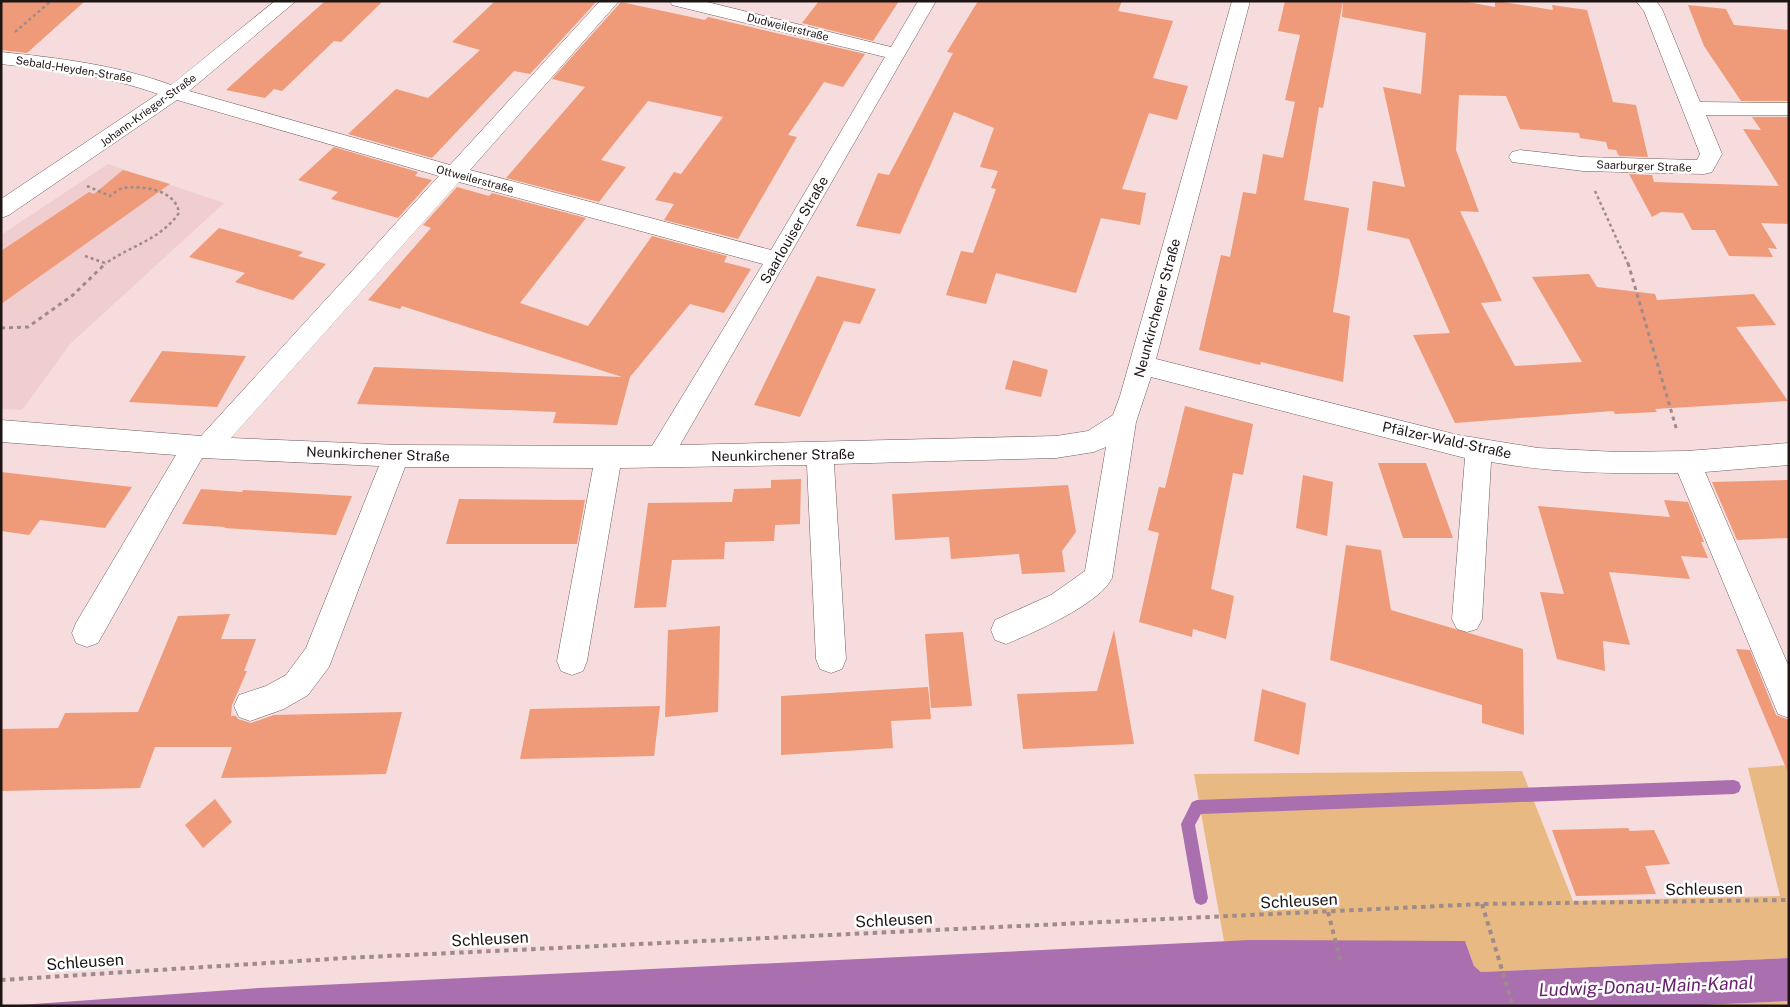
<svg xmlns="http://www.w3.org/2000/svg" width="1790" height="1007" font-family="'Public Sans',sans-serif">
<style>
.built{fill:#f0cdce}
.green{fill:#e9b984}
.water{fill:#a96fae}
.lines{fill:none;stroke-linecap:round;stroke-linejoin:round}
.stream{fill:#a96fae;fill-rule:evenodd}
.building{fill:#ef9a78}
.minor-casing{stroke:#725c5c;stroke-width:1}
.path-far2{stroke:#9e8b8b;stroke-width:2.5;stroke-dasharray:3 3;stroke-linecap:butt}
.path-far1{stroke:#9e8b8b;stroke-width:3;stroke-dasharray:4 4;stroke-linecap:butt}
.path{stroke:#9e8b8b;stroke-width:4;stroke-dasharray:4.5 4.5;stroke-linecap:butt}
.minor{fill:#fff;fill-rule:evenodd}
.labels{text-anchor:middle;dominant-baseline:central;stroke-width:5;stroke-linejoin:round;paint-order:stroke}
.far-street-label{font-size:11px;fill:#1e1515;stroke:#fff}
.street-label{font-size:14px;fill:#1e1515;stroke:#fff}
.near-street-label{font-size:16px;fill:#1e1515;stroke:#fff}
.near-water-label{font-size:18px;font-style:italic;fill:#68216f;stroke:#fff}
</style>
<rect width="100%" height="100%" fill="#f6dcdd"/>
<path class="built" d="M108,164l116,39 -154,141 -48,66 -21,-1v-174z"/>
<g class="green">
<path d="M1789,765v193l-308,14 -7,-6 -9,-25h-241l-30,-167 328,-3 51,130 207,-5 -32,-128z"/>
<path d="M1789,1001v5h-108z"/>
</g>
<path class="water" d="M1250,940l215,1 9,25 7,6 308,-14v43l-108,5h-1675l253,-18z"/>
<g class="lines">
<path class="stream" d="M1734,780l5,2 2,5 -2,5 -5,2 -533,20 -6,11 13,73 -2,5 -5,2 -5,-2 -2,-5 -13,-74 11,-22 5,-2z"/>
</g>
<g class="building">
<path d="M1,1h84l-58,52 -26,-3z"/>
<path d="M325,1h58l-42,41 -7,-1 -52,50 -8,-2 -9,9 -39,-8z"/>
<path d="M495,1h102l-67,73 -16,-3 -82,87 -84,-24 48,-45 32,9 52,-48 -28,-8z"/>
<path d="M819,1h80l-26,40 -71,-18z"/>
<path d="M978,1h144l-4,10 55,10 -20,57 35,8 -11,34 -28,-7 -27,76 24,4 -6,32 -39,-7 -25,75 -80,-20 -10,31 -40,-9 15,-44 12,2 23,-64 -5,-1 7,-17 -18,-4 14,-39 -40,-16 -54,122 -44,-8 22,-53 11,2 64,-122 -6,-1z"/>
<path d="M1285,1h58l-20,107 -4,-1 -15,93 45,8 -16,104 17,4 -7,66 -82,-20 -1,3 -61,-15 22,-95 9,2 13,-65 13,2 7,-40 20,4 12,-56 -10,-2 15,-65 -22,-4z"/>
<path d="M1343,1h119l33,6v-6h2l56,9 -1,-5 35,5 26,92 23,3 12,52 -29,-1 -3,-6 -8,-1 -2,-7 -26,-4 -1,-5 -59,-4 -14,-33 -47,-1 -3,55 23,62 -19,-1 42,90 -21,2 34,63 67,-4 -50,-85 57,-3 8,13 58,7 2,6 97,-6 22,31 -40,2 52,74 -133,8 2,3 -42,2 -2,-3 -158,12 -42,-88 37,-2 -41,-94 -42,-9 6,-49 32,6 -22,-100 38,7 5,-61 -84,-16z"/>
<path d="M621,2l84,18 3,-3 157,37 -22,33 -19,-5 -36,53 9,2 -59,102 -74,-19 10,-16 -19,-4 19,-28 7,2 42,-57 -75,-16 -47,59 25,7 -27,35 -93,-24 79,-91 -33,-8z"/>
<path d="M1688,5l38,4 8,16 55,5v71h-48l-37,-55z"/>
<path d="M1752,117h37v107l-28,-1 16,26 -9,-1 5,9 -44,-1 -14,-26h-23l-9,-17 -22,-1 -9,5 -23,-43 23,1 2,7 125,4 -36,-57 18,1z"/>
<path d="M334,147l84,25 -3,4 17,4 -34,38 -67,-19 7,-7 -40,-12z"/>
<path d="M123,170l47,14 -169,120v-53l88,-59 5,2z"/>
<path d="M457,187l32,9 3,-3 94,25 -66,85 68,23 64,-90 75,20 -3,6 27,7 -27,44 -34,-9 -60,73 -13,48 -64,-2 3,-11 -199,-8 17,-37 248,10 -220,-71 -2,3 -32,-9 63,-72 -8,-3z"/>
<path d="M219,228l84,24 -5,4 28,8 -33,36 -58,-18 10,-9 -56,-16z"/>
<path d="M817,276l59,13 -16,35 -16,-3 -44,96 -46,-12z"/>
<path d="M162,351l84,5 -29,51 -88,-5z"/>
<path d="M1013,360l35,10 -7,27 -36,-8z"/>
<path d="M1185,406l68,18 -10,51 -10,-2 -22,116 23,7 -8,43 -33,-10 -1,8 -53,-15 20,-89 -11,-3 11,-43 6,1z"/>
<path d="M1378,463h48l27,75h-50z"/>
<path d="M1,472l131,15 -27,41 -65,-8 -11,15 -28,-4z"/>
<path d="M1303,475l30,7 -6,54 -31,-8z"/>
<path d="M801,479l-1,45 -25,1 -1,16 -49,1 -1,17 -52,1 -6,47 -32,1 14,-105 84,-1 2,-13 37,-1v-8z"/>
<path d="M1789,480v58l-52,2 -25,-58z"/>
<path d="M1068,485l8,47 -14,19 3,21 -43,2 -3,-20 -68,5 -2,-22 -54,3 -3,-46z"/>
<path d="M201,489l41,3 1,-2 109,6 -16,39 -112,-7 1,-1 -43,-3z"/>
<path d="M459,499l126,1 -8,44h-131z"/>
<path d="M1664,500l24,2 16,40h-3l7,16 -27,-2 9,23 -81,-7 21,73 -27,-4 2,30 -48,-12 -17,-67 24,2 -26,-88 132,11z"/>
<path d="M1346,545l35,5 10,60 132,39 1,86 -42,-12v-18l-152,-45z"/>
<path d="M230,614l-9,25h35l-12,32h3l-15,34 -1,11h5l2,3 13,4 23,-8 128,-3 -16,62 -165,4 11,-31h-77l-15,41 -139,3v-62l57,-1 7,-15 73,-1 40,-96z"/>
<path d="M720,626l-2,86 -53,5 3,-87z"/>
<path d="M1114,630l20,114 -111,5 -6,-55 80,-3z"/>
<path d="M963,632l9,74 -41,2 -6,-74z"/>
<path d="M1736,649l14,1 26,65 13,5v55z"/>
<path d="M928,687l3,32 -40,2 2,27 -112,7v-59z"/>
<path d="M1262,689l44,14 -7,52 -45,-14z"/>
<path d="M660,706l-6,50 -134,3 10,-50z"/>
<path d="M215,799l17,23 -29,26 -18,-23z"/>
<path d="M1628,828l2,3 24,-1 16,34 -25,2 11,28 -80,2 -24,-66z"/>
</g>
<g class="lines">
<defs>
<g id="minor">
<path d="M275,1h21l-107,90 261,74 150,-164h19l-149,169 301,80 114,-193 -213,-52 -2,-4h33l188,46 27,-46h18l-256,444 376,-9 32,-5 25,-16 7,-19 112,-395h18l-94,358 302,76 80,13 79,4 70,-1 102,-8v22l-84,7 84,195v51l-11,-4 -100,-241c-63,1 -124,0 -187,-11l-9,157 -5,10 -10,3 -10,-3 -5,-10 13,-161 -314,-81 -15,45 -24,156c-12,26 -79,55 -106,66l-11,-4 -4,-10 4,-10 56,-25 34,-24 21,-124 -12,5 -38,6 -222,6 12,195 -4,10 -11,4 -11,-4 -4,-10 -9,-194 -187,3 -33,193 -4,10 -11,4 -11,-4 -4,-10 36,-193 -188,-1 -76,200 -21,28 -24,14 -34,12 -11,-4 -5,-11 5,-11 27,-9 20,-11 20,-27 73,-182 -177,-8 -104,185 -11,4 -11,-4 -4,-10 4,-10 100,-168 -175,-13v-22l200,16 238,-260 -262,-76 -168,115 -8,3v-19l157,-105c-50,-18 -104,-24 -157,-30v-12c58,6 116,13 170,33zM459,182l304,82 -111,182 -254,-1 -167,-7z"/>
<path d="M1636,1h20l6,8 38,93 89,1v12h-83l16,39 -10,18 -8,2 -121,-3 -71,-9 -3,-5 3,-5 8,-2 63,7 114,3 3,-6 -56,-143z"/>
</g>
</defs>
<use href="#minor" class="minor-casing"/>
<g class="path-far2">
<path d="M15,32l36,-31"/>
<path d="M87,186l23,10c4,-3 9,-7 13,-8 20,-3 53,2 56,25 -20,28 -48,32 -74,51"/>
<path d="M1595,191l33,73"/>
<path d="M85,256l20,7"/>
</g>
<g class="path-far1">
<path d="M1628,263l49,168"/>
<path d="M1,328l27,-1 45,-32 33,-32"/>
</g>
<g class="path">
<path d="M1482,904l31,102"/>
<path d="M1328,912l13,51"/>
<path d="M1,980l345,-22 1136,-54 307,-4"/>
</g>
<use href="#minor" class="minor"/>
</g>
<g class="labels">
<g class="far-street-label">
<text transform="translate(788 27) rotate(14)">Dudweilerstraße</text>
<text transform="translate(74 69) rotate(9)">Sebald-Heyden-Straße</text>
<text transform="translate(148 110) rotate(-36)">Johann-Krieger-Straße</text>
<text transform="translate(1644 166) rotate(2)">Saarburger Straße</text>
<text transform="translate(475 179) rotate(15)">Ottweilerstraße</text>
</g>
<g class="street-label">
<text transform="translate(794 230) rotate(-60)">Saarlouiser Straße</text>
<text transform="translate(1157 308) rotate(-75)">Neunkirchener Straße</text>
<text transform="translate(1447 440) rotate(12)">Pfälzer-Wald-Straße</text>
<text transform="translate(378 454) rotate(2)">Neunkirchener Straße</text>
<text transform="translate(783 455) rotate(-1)">Neunkirchener Straße</text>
</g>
<g class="near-street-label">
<text transform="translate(1704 889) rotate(-1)">Schleusen</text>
<text transform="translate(1299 901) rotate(-3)">Schleusen</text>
<text transform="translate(894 920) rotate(-3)">Schleusen</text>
<text transform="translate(490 939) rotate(-3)">Schleusen</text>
<text transform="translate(85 962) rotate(-4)">Schleusen</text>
</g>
<g class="near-water-label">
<text transform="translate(1646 986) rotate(-2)">Ludwig-Donau-Main-Kanal</text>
</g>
</g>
<rect width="1790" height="1007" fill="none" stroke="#1e1515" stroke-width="5"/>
</svg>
